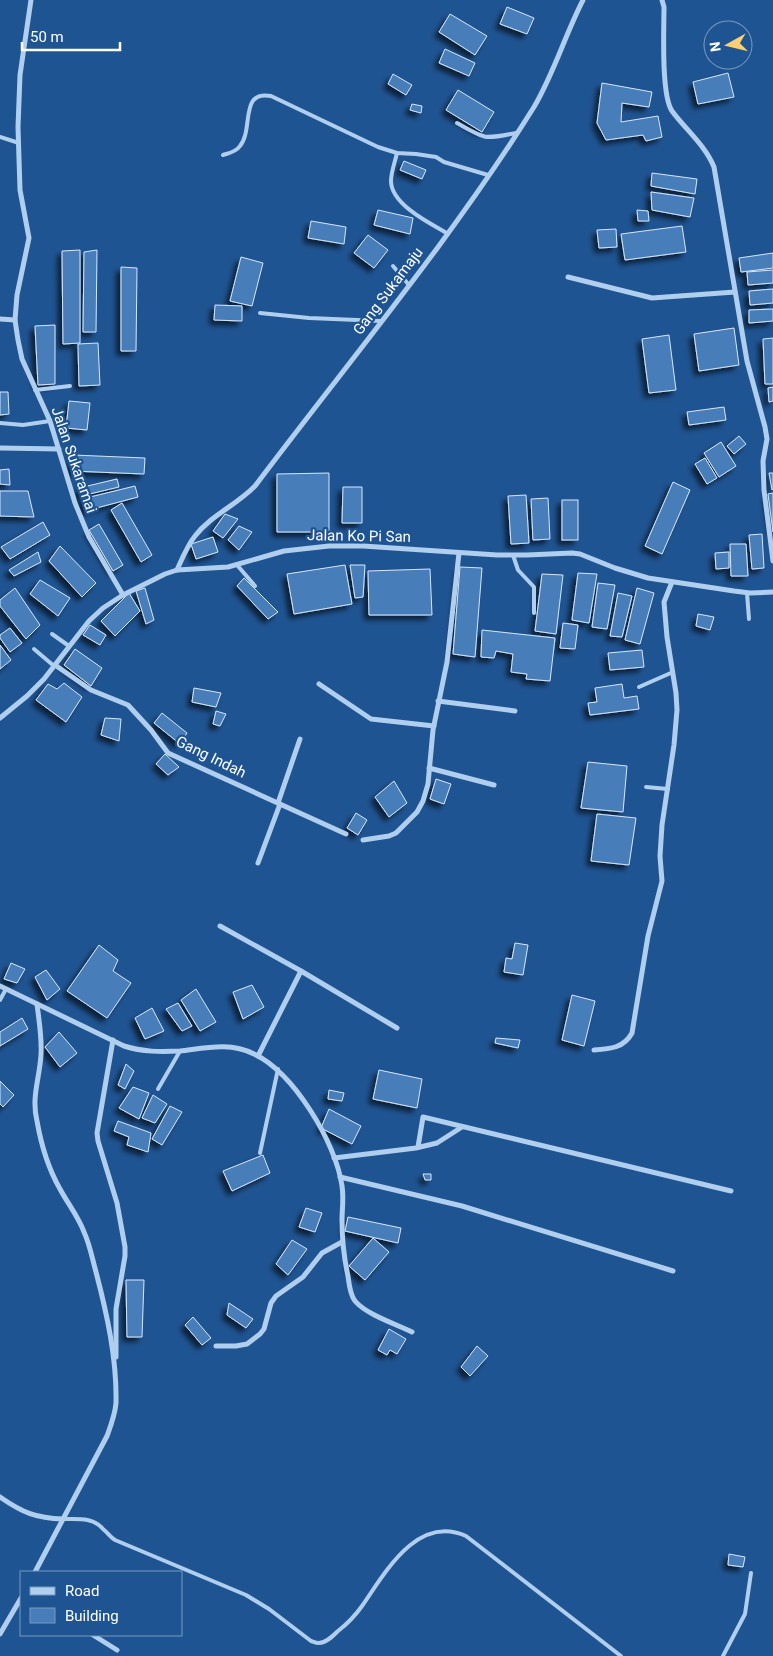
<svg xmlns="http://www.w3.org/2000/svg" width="773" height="1656" font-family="Roboto,sans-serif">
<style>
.building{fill:#477db9;stroke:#d6e7fa;filter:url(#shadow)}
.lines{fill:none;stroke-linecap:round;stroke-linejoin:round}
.lane{stroke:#b0ceee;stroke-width:4}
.street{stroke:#b0ceee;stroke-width:5}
.labels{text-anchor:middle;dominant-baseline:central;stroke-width:4.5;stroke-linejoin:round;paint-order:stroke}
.street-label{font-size:15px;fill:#fff;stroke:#1f5492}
</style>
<defs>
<filter id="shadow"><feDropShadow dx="-4.5" dy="4.5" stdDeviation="2.5" flood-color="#0009"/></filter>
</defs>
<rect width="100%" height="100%" fill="#1f5492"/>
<g class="building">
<path d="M507,7l27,11 -7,16 -27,-10z"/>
<path d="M450,14l37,22 -12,19 -36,-23z"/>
<path d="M445,49l30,14 -6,13 -30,-13z"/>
<path d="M728,73l6,24 -36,7 -5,-22z"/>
<path d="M393,74l19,11 -6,10 -18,-11z"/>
<path d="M602,83l50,9 -3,15 -27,-4 -1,19 37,-6 4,21 -16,4 -3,-6 -37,5 -9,-17z"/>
<path d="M458,90l36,22 -12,20 -36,-22z"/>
<path d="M412,104l10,2 -1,7 -11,-3z"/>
<path d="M404,161l22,9 -4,9 -22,-9z"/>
<path d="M652,173l45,6 -2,15 -44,-8z"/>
<path d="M651,192l43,6 -4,19 -38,-7z"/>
<path d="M378,210l35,8 -3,16 -36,-9z"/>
<path d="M637,210l11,1 1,10h-11z"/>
<path d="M311,221l35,6 -2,17 -36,-6z"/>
<path d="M682,226l4,26 -61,8 -4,-26z"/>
<path d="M616,229l1,18 -18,1 -2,-18z"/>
<path d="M368,235l20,15 -14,18 -20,-15z"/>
<path d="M80,250v93l-17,1 -1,-93z"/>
<path d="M97,250l-1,82h-13l1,-80z"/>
<path d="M773,253v15l-32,4 -2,-14z"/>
<path d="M241,257l22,6 -11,43 -22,-5z"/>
<path d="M121,267l16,1 -1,83h-15z"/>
<path d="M773,270v13l-25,2 -1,-13z"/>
<path d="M773,289v14l-23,2 -1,-14z"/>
<path d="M215,305l27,1v15l-28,-1z"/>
<path d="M773,309v12l-24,2v-13z"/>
<path d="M55,325v59l-17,1 -3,-59z"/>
<path d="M734,328l5,37 -40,6 -5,-37z"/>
<path d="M669,335l7,55 -27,3 -7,-54z"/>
<path d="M773,338v46h-8l-2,-45z"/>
<path d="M98,343l2,42 -21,1 -1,-42z"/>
<path d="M773,387v14l-4,1 -1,-14z"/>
<path d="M0,392h8l1,22 -9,1z"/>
<path d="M69,401l21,2 -3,27 -21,-2z"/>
<path d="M724,407l2,13 -37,5 -2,-13z"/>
<path d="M739,436l7,8 -12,10 -7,-8z"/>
<path d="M721,442l15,24 -17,11 -15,-24z"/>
<path d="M73,455l72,3 -1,16 -72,-3z"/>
<path d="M705,458l12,20 -10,6 -12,-20z"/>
<path d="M9,469l1,16 -10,-1v-14z"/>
<path d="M329,473v59h-52v-58z"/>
<path d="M769,473h4v16l-1,1z"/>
<path d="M117,479l2,8 -38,9 -2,-8z"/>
<path d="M673,482l17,8 -28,64 -17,-8z"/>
<path d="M135,486l3,11 -53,14 -3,-12z"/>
<path d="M343,487h19v36h-20z"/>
<path d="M0,491h28l6,26 -34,-1z"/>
<path d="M773,493v39l-5,-38z"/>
<path d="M526,495l3,48 -18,1 -3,-48z"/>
<path d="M548,498l2,41 -17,1 -2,-41z"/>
<rect x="562" y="500" width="16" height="40"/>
<path d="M122,503l30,52 -11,7 -30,-52z"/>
<path d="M225,514l13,5 -15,19 -10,-7z"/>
<path d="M43,522l7,13 -40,24 -9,-12z"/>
<path d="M99,524l24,41 -10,6 -24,-41z"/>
<path d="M239,526l13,6 -13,18 -11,-10z"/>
<path d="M762,534l2,34 -12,1 -3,-34z"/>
<path d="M213,537l5,15 -22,7 -5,-15z"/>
<path d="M730,544h16l2,32h-17z"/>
<path d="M60,546l36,37 -14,14 -33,-36z"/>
<path d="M38,552l3,10 -27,14 -5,-6z"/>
<path d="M729,552v16l-13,1 -1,-16z"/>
<path d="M345,565l7,39 -58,10 -7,-40z"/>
<path d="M350,565h15l-2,32 -8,1z"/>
<path d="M460,567l22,1 -7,89 -22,-3z"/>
<path d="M430,569l2,46h-63l-1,-44z"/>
<path d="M578,573l19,1 -8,49 -17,-3z"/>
<path d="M542,574l21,1 -7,59 -21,-3z"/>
<path d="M244,578l34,34 -10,7 -31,-33z"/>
<path d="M40,580l30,18 -12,18 -28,-22z"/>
<path d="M598,583l17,2 -8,44 -15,-2z"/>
<path d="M15,588l25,37 -14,14 -26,-33v-6z"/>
<path d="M145,588l9,32 -8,4 -10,-33z"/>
<path d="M637,588l17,5 -14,51 -15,-4z"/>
<path d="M129,593l11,18 -25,25 -14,-15z"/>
<path d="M618,593l14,3 -10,41 -12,-1z"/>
<path d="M698,614l16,3 -4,13 -14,-4z"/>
<path d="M563,623l15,2 -3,24 -15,-1z"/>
<path d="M90,625l16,10 -6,10 -17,-10z"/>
<path d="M10,628l12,15 -12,9 -10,-14v-3z"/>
<path d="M482,630l73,8 -5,43 -24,-2 1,-5 -16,-2 2,-18 -17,-3 -2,7 -13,-1z"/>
<path d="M0,645l11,15 -11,9z"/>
<path d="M75,649l27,19 -11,18 -27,-21z"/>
<path d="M642,650l2,17 -34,3 -2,-17z"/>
<path d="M64,683l18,14 -16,25 -30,-22 12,-16 9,5z"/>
<path d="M622,684l2,14 13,-2 2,13 -49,6 -2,-12 9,-1 -2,-14z"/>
<path d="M194,688l27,5 -5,14 -24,-5z"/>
<path d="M216,711l10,3 -6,12 -7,-2z"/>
<path d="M162,713l25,20 -7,11 -26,-21z"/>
<path d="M105,718l16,1 -2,22 -18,-6z"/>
<path d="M165,754l14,13 -11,8 -12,-11z"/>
<path d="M588,762l39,4 -4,46 -42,-4z"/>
<path d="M436,779l15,5 -7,20 -14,-5z"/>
<path d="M394,781l13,22 -18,14 -14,-20z"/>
<path d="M356,813l11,7 -9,15 -11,-7z"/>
<path d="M597,814l39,4 -7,47 -38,-4z"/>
<path d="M515,943l13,2 -5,30 -19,-3 2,-14 6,1z"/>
<path d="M99,945l19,15 -5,11 18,12 -24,35 -40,-27z"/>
<path d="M11,963l14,6 -8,14 -13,-4z"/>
<path d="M46,970l14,19 -13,11 -12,-23z"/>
<path d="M252,985l12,22 -21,12 -10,-27z"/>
<path d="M196,989l20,33 -16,9 -19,-31z"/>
<path d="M572,995l23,6 -11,45 -22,-6z"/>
<path d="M178,1003l14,23 -10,5 -16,-22z"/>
<path d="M152,1008l12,23 -19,8 -10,-21z"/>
<path d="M22,1018l6,11 -28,17v-14z"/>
<path d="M59,1032l18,21 -17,14 -15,-20z"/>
<path d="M496,1038l24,2 -2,8 -23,-5z"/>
<path d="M126,1064l8,7 -9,18 -7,-4z"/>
<path d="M379,1070l43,9 -5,29 -44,-9z"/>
<path d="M0,1081l14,14 -11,12 -3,-3z"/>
<path d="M133,1087l16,6 -10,26 -20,-11z"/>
<path d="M329,1090l15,3 -2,8 -14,-2z"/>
<path d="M153,1095l14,9 -12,19 -13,-5z"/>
<path d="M170,1106l12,6 -20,33 -10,-6z"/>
<path d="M329,1109l32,17 -9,18 -31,-16z"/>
<path d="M118,1121l33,12 -3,19 -21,-7 2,-8 -15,-6z"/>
<path d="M263,1155l7,18 -38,18 -9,-20z"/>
<path d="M423,1174h8v6h-6z"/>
<path d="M306,1208l16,5 -7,19 -16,-5z"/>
<path d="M348,1217l53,11 -3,15 -53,-12z"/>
<path d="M373,1238l16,14 -24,28 -16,-14z"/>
<path d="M292,1240l15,9 -19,26 -12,-11z"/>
<path d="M126,1280h18l-2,57h-15z"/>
<path d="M229,1303l24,16 -7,9 -19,-13z"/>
<path d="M193,1317l18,21 -9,7 -17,-20z"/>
<path d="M389,1329l17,10 -9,15 -7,-4 -3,5 -9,-5z"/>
<path d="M477,1346l11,10 -18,20 -9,-9z"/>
<path d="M729,1554l16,3 -2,10 -15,-2z"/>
</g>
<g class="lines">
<g class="lane">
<path d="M457,123c29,17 27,16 59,10"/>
<path d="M0,137l19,6"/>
<path d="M397,153c-2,9 -6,19 -6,28 0,23 38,42 56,52"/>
<path d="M223,155c6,-2 13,-3 17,-9 14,-17 -1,-56 31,-50l107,51 19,6 19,1 20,3 8,5 44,13"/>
<path d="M393,266l16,19"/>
<path d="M260,313l49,5 72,3"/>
<path d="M35,390l35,-4"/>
<path d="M0,423l23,2 27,-4"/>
<path d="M513,555l5,15 16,17v26"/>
<path d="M237,565l18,21"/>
<path d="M747,593l2,26"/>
<path d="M52,634l17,12"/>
<path d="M34,649l20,17"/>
<path d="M639,687l34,-15"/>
<path d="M646,787l22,2"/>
<path d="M0,1000l6,-11"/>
<path d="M158,1089l22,-38"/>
<path d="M260,1153l18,-84"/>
<path d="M63,1519c15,0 30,-2 40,10 5,4 7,8 12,11l131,55 23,14 42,32c3,1 5,2 8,2 7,0 14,-7 19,-12 9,-7 17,-15 24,-25 23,-33 55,-92 104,-70l155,120"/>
<path d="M723,1656l22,-42 6,-41"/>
</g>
<g class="street">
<path d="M31,0l-11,75 -2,52 2,63 9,48 -12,57 -2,25 3,20 4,19 28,62 25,82 14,34 34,58"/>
<path d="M662,0l2,7c0,22 -3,88 8,104 14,19 33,34 42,56l33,194 18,66 2,12 -4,22 1,29 9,71"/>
<path d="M568,277l84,21 83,-6"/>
<path d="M0,319l15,1"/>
<path d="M0,448l59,1"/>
<path d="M177,570c5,-11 10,-24 18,-34 16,-21 42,-31 60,-50 94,-125 196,-246 279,-379 20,-34 31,-72 49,-107"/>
<path d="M55,665l36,25 37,15 23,25 17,23 178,81"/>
<path d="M319,684l52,35 63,7"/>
<path d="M438,701l77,10"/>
<path d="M0,718l27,-22 17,-17 45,-58 14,-13 20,-13 42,-21 12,-4 51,-3 56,-16 45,-5h34l134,9h30l45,-2 8,1 35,14 33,10 86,13 16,2 23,-1"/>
<path d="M429,768l65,17"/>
<path d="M278,803l22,-64"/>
<path d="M363,840l26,-4 7,-3 21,-21 6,-11 5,-17 5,-54 14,-68 12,-109"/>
<path d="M258,863l22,-59"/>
<path d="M220,926l81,45 96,57"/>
<path d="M0,986l124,60c19,6 36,6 56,5 26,-3 50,-9 74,3 40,19 82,89 88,132 2,11 0,23 0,34 0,19 2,38 6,56 1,8 2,19 7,25 12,14 41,23 57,31"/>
<path d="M113,1040l-16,93 1,8 19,62 8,44v9l-9,53v48"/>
<path d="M594,1050c16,-1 30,-2 38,-17l16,-97 14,-55 -2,-25 2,-31 12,-80 3,-35 -1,-17 -9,-56 -3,-35 8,-20"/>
<path d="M258,1056l43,-85"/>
<path d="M418,1147l5,-30 308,74"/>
<path d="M334,1158l82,-10 21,-5 25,-16"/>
<path d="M340,1177l122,29 211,65"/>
<path d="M216,1346h20l11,-2 13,-10 4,-5 7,-26 5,-7 27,-19 19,-24 20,-11"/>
<path d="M0,1497c23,16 36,21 63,22"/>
<path d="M35,1572l72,-136c4,-11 8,-21 9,-33 1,-44 -9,-89 -20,-131 -4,-14 -6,-27 -12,-40 -6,-16 -16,-28 -24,-43 -12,-21 -19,-45 -23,-68 -6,-24 3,-44 4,-67 1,-17 -2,-33 -4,-50"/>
<path d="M0,1634l21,-36"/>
<path d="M93,1635l24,15"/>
</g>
</g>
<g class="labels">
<g class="street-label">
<text transform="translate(388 291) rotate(-53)">Gang Sukamaju</text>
<text transform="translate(74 460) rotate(71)">Jalan Sukaramai</text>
<text transform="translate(359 536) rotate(1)">Jalan Ko Pi San</text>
<text transform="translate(211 757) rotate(26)">Gang Indah</text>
</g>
</g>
<rect x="20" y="1571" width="162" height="65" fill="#1f5492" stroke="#7998be"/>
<rect x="30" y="1587" width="25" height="8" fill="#b0ceee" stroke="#7998be"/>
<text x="65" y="1596" font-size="15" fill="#ffffff">Road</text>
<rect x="30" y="1608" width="25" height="15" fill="#477db9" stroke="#7998be"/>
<text x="65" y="1621" font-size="15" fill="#ffffff">Building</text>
<g transform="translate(728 45) rotate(262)"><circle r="24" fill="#1f5492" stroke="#7998be"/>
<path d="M0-4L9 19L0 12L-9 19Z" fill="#fcd070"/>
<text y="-8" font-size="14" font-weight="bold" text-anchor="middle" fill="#ffffff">N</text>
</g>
<path d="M22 42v8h98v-8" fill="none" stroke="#ffffff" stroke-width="2.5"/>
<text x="30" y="42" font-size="15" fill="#ffffff" stroke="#1f5492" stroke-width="4" paint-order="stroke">50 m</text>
</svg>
